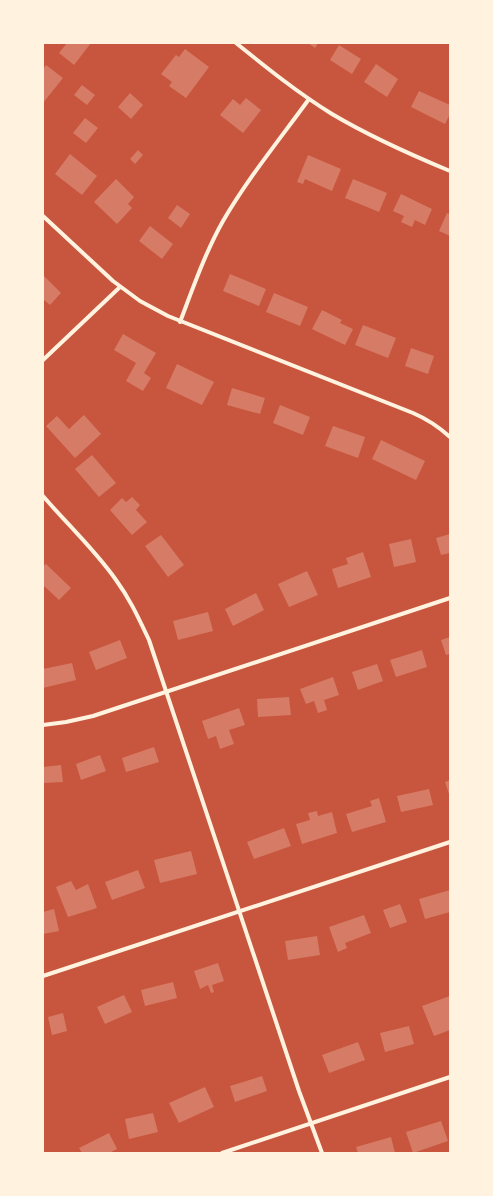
<svg xmlns="http://www.w3.org/2000/svg" width="493" height="1196" font-family="'Fira Sans',sans-serif">
<style>
.building{fill:#d67c66}
.lines{fill:none;stroke-linecap:round;stroke-linejoin:round}
.minor{stroke:#fff3e0;stroke-width:4}
</style>
<rect width="100%" height="100%" fill="#c8553d"/>
<g class="building">
<path d="M67,43h24l-17,22 -15,-12z"/>
<path d="M308,43h10l-3,5z"/>
<path d="M339,45l22,14 -9,15 -22,-14z"/>
<path d="M185,49l24,18 -23,31 -17,-12 3,-4 -11,-8 15,-19 3,2z"/>
<path d="M376,64l22,15 -11,18 -23,-15z"/>
<path d="M46,65l17,13 -20,25v-34z"/>
<path d="M82,85l13,10 -8,10 -13,-10z"/>
<path d="M419,91l31,14v9l-5,10 -34,-17z"/>
<path d="M130,93l13,12 -12,14 -13,-12z"/>
<path d="M246,98l15,12 -18,23 -23,-18 13,-16 7,6z"/>
<path d="M85,118l13,10 -12,15 -13,-10z"/>
<path d="M138,150l5,5 -8,9 -5,-5z"/>
<path d="M70,154l27,22 -15,19 -27,-21z"/>
<path d="M308,155l33,14 -9,22 -27,-12 -2,5 -6,-2z"/>
<path d="M116,179l18,18 -6,7 4,4 -15,16 -23,-22z"/>
<path d="M353,179l34,14 -8,19 -34,-14z"/>
<path d="M401,194l31,15 -7,16 -10,-5 -3,7 -11,-5 3,-6 -11,-5z"/>
<path d="M177,205l13,9 -9,14 -13,-10z"/>
<path d="M447,213l3,1v22l-11,-5z"/>
<path d="M150,226l23,18 -11,15 -23,-18z"/>
<path d="M230,274l36,15 -7,17 -36,-15z"/>
<path d="M43,275l18,18 -11,12 -7,-6z"/>
<path d="M274,293l34,14 -8,19 -34,-14z"/>
<path d="M322,310l20,10 -2,3 13,6 -8,16 -33,-16z"/>
<path d="M363,325l33,13 -8,20 -33,-13z"/>
<path d="M123,334l33,19 -12,20 7,5 -8,13 -17,-10 10,-18 -22,-13z"/>
<path d="M411,348l23,8 -6,18 -23,-8z"/>
<path d="M177,364l37,18 -12,23 -36,-17z"/>
<path d="M232,388l33,10 -5,16 -33,-9z"/>
<path d="M280,405l30,12 -7,18 -30,-12z"/>
<path d="M84,415l17,19 -26,24 -29,-32 11,-10 12,13z"/>
<path d="M333,426l32,11 -7,21 -33,-12z"/>
<path d="M381,440l44,21 -9,19 -44,-21z"/>
<path d="M92,455l24,28 -17,14 -24,-28z"/>
<path d="M132,497l8,8 -4,5 11,12 -15,13 -22,-25 12,-12 4,4z"/>
<path d="M450,534v19l-9,2 -5,-17z"/>
<path d="M161,535l23,30 -16,12 -23,-31z"/>
<path d="M411,539l5,23 -22,5 -5,-23z"/>
<path d="M363,552l8,25 -33,11 -6,-19 16,-5 -2,-6z"/>
<path d="M46,564l25,24 -12,12 -16,-15v-19z"/>
<path d="M307,571l11,24 -29,12 -11,-23z"/>
<path d="M256,593l8,17 -31,16 -8,-17z"/>
<path d="M208,612l5,19 -35,9 -5,-19z"/>
<path d="M450,637v17l-4,1 -5,-15z"/>
<path d="M120,640l7,18 -31,12 -7,-18z"/>
<path d="M422,650l5,17 -31,10 -6,-17z"/>
<path d="M72,663l4,17 -33,8v-19z"/>
<path d="M377,664l6,17 -25,9 -6,-18z"/>
<path d="M333,677l6,18 -15,5 3,10 -9,3 -4,-12 -8,3 -6,-15z"/>
<path d="M289,697l2,18 -33,2 -1,-18z"/>
<path d="M239,708l6,17 -16,5 5,14 -14,5 -4,-13 -8,3 -6,-18z"/>
<path d="M154,747l5,15 -33,10 -4,-14z"/>
<path d="M100,755l6,16 -25,9 -5,-16z"/>
<path d="M61,765l2,17 -20,1v-16z"/>
<path d="M450,780v17l-5,-15z"/>
<path d="M429,789l4,16 -32,7 -4,-16z"/>
<path d="M379,798l7,24 -34,10 -6,-18 26,-8 -2,-5z"/>
<path d="M317,811l1,5 14,-4 5,21 -35,11 -6,-20 14,-4 -2,-7z"/>
<path d="M284,828l7,18 -37,13 -7,-17z"/>
<path d="M191,851l6,23 -37,9 -6,-23z"/>
<path d="M138,870l7,18 -33,12 -7,-18z"/>
<path d="M71,881l5,9 12,-6 9,24 -29,9 -12,-30z"/>
<path d="M450,890v22l-25,7 -6,-20z"/>
<path d="M400,904l7,18 -17,6 -7,-18z"/>
<path d="M54,909l5,22 -16,3v-22z"/>
<path d="M364,915l7,18 -26,10 2,5 -9,4 -9,-25z"/>
<path d="M317,936l3,19 -32,5 -3,-19z"/>
<path d="M218,963l6,18 -12,4 2,7 -3,1 -3,-8 -8,4 -6,-18z"/>
<path d="M173,982l4,16 -32,8 -4,-16z"/>
<path d="M124,995l8,17 -27,12 -8,-17z"/>
<path d="M450,996v34l-16,6 -12,-30z"/>
<path d="M63,1013l4,18 -15,4 -4,-18z"/>
<path d="M409,1026l5,18 -29,8 -5,-19z"/>
<path d="M358,1042l7,18 -36,13 -7,-18z"/>
<path d="M262,1076l5,15 -32,11 -5,-16z"/>
<path d="M205,1087l9,20 -35,16 -10,-20z"/>
<path d="M153,1113l5,19 -29,7 -4,-20z"/>
<path d="M441,1121l7,20 -35,12 -7,-21z"/>
<path d="M109,1133l8,16 -8,4h-27l-3,-5z"/>
<path d="M391,1137l4,16h-37l-2,-6z"/>
</g>
<g class="lines">
<g class="minor">
<path d="M236,43c31,25 62,50 96,71 37,22 77,40 118,57"/>
<path d="M43,216l70,65 27,20 28,15 245,97c14,6 26,14 37,24"/>
<path d="M180,322c13,-34 25,-69 43,-101 25,-43 57,-82 86,-122"/>
<path d="M43,360l77,-73"/>
<path d="M43,496c24,28 52,54 73,84 14,19 23,39 33,60l150,451 23,62"/>
<path d="M43,725l23,-3 27,-6 357,-118"/>
<path d="M43,976l407,-134"/>
<path d="M222,1153l228,-76"/>
</g>
</g>
<rect width="493" height="1196" fill="none" stroke="#fff3e0" stroke-width="88"/>
</svg>
